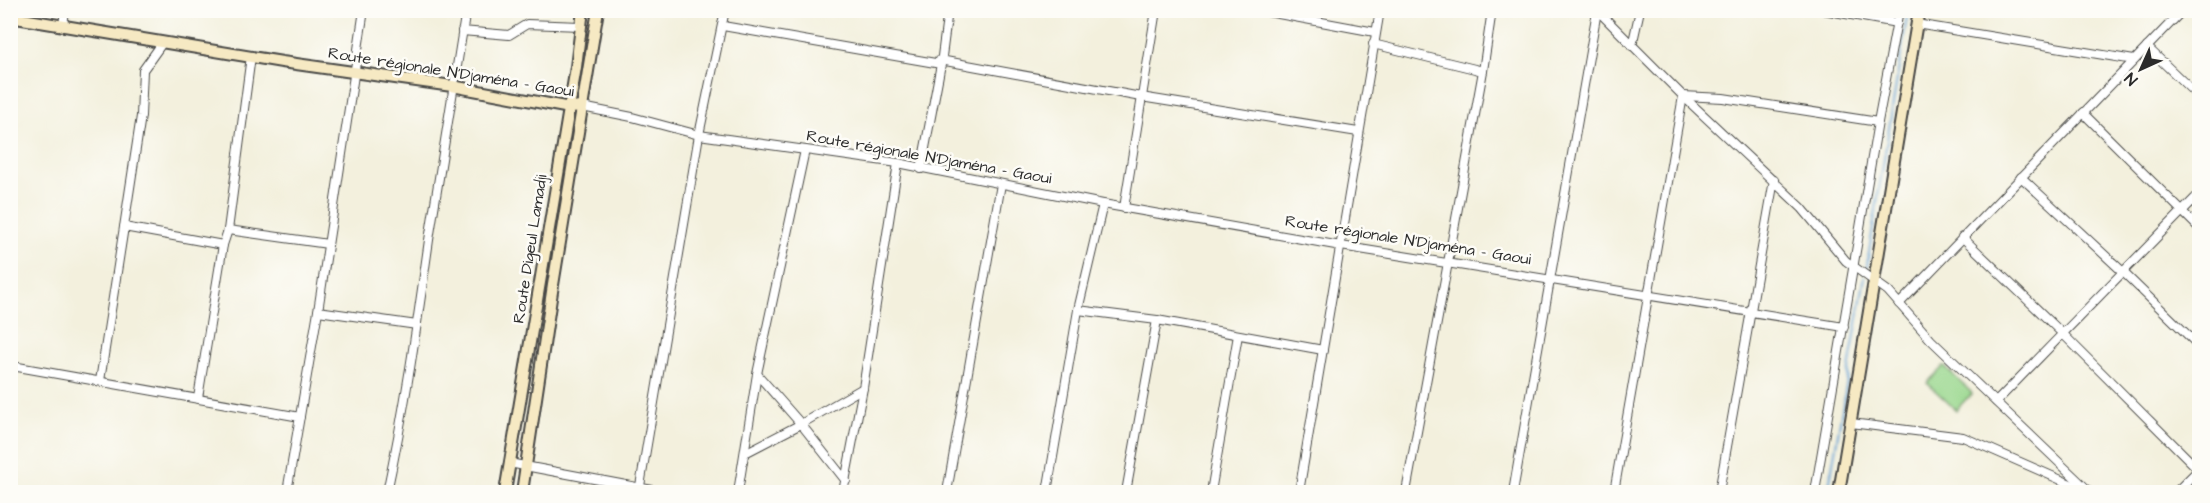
<svg xmlns="http://www.w3.org/2000/svg" width="2210" height="503" font-family="'Architects Daughter',sans-serif">
<style>
.grass{fill:#99d78d;stroke:#62815c;stroke-width:1.5}
.lines{fill:none;stroke-linecap:round;stroke-linejoin:round}
.stream{stroke:#64a3d6;stroke-width:2}
.street-casing{stroke:#494946;stroke-width:10}
.secondary-casing{stroke:#494946;stroke-width:14}
.street{stroke:#fff;stroke-width:8}
.secondary{stroke:#f6e9c3;stroke-width:10}
.labels{text-anchor:middle;dominant-baseline:central;stroke-width:5;stroke-linejoin:round;paint-order:stroke}
.street-label{font-size:16px;fill:#2b2b2b;stroke:#fdfcf7}
</style>
<rect width="100%" height="100%" fill="#fdfcf7"/>
<filter id="ink" filterUnits="userSpaceOnUse"><feTurbulence type="fractalNoise" baseFrequency=".0167" numOctaves="2"/><feDisplacementMap in="SourceGraphic" scale="12" xChannelSelector="R" yChannelSelector="G"/><feConvolveMatrix kernelMatrix="1 2 1 2 8 2 1 2 1" color-interpolation-filters="sRGB"/></filter>
<filter id="wash" filterUnits="userSpaceOnUse"><feTurbulence type="fractalNoise" baseFrequency=".008" numOctaves="4" result="noise"/><feDisplacementMap in="SourceGraphic" scale="24" xChannelSelector="R" yChannelSelector="G"/><feGaussianBlur stdDeviation="1.35" result="paint"/><feColorMatrix in="noise" values="0 0 0 0 0 0 0 0 0 0 0 0 0 0 0 0 0 1.4 0 .05"/><feComposite in="paint" operator="in"/></filter>
<g filter="url(#wash)">
<rect width="100%" height="100%" fill="#f3f0dd"/>
<path class="grass" d="M1944,366l28,27 -16,17 -29,-27z"/>
<g class="lines">
<g class="stream">
<path d="M1866,271l42,-261"/>
<path d="M1828,492l37,-216"/>
</g>
</g>
</g>
<g filter="url(#ink)">
<g class="lines">
<defs>
<g id="street">
<path d="M1257,10l118,22"/>
<path d="M1597,10l86,86 119,112 44,53 42,30 43,49 159,152"/>
<path d="M1823,10l74,13"/>
<path d="M1916,24l218,36"/>
<path d="M63,26l2,-16"/>
<path d="M723,26l218,38"/>
<path d="M462,31l47,4 18,-11 54,2"/>
<path d="M163,42l-20,28 -2,46 -17,111 99,18"/>
<path d="M1373,44l110,27"/>
<path d="M1632,46l8,-36"/>
<path d="M2147,47l53,51"/>
<path d="M940,60l201,37 217,35"/>
<path d="M582,107l50,10 67,18 199,28 205,41 238,42 503,81"/>
<path d="M2083,113l117,116"/>
<path d="M921,169l20,-105 7,-54"/>
<path d="M2021,177l102,95 77,75"/>
<path d="M1103,204l-25,106 79,10 166,30"/>
<path d="M1124,208l32,-198"/>
<path d="M228,230l100,14"/>
<path d="M1962,237l102,98 136,136"/>
<path d="M1899,304l284,-294"/>
<path d="M318,311l99,14"/>
<path d="M10,368l8,-1 282,50"/>
<path d="M757,374l44,50 45,57"/>
<path d="M100,381l24,-154"/>
<path d="M198,398l25,-153 5,-15 23,-174"/>
<path d="M1996,402l204,-209"/>
<path d="M1851,423l112,14 121,53"/>
<path d="M745,453l56,-29 62,-36"/>
<path d="M509,463l154,29"/>
<path d="M287,492l31,-181 46,-301"/>
<path d="M387,492c18,-83 30,-167 42,-252 12,-76 24,-153 37,-230"/>
<path d="M639,492l60,-357 26,-125"/>
<path d="M738,492l19,-118 48,-224"/>
<path d="M843,492l20,-104 35,-225"/>
<path d="M947,492l54,-308"/>
<path d="M1047,492l31,-182"/>
<path d="M1126,492l31,-172"/>
<path d="M1211,492l27,-157"/>
<path d="M1299,492l81,-482"/>
<path d="M1406,492l77,-421 9,-61"/>
<path d="M1513,492l84,-481"/>
<path d="M1614,492l69,-396 40,2 155,24"/>
<path d="M1719,492l55,-312"/>
<path d="M1815,492l63,-370 21,-112"/>
<path d="M2176,492l24,-24"/>
</g>
<g id="secondary">
<path d="M10,17l272,45 170,24 118,22 12,-1"/>
<path d="M505,492l71,-425 7,-57"/>
<path d="M522,492l31,-207 45,-275"/>
<path d="M1839,492l80,-482"/>
</g>
</defs>
<use href="#street" class="street-casing"/>
<use href="#secondary" class="secondary-casing"/>
<use href="#street" class="street"/>
<use href="#secondary" class="secondary"/>
</g>
</g>
<g class="labels">
<g class="street-label">
<text transform="translate(451 72) rotate(9)">Route régionale N'Djaména - Gaoui</text>
<text transform="translate(929 157) rotate(10)">Route régionale N'Djaména - Gaoui</text>
<text transform="translate(1408 240) rotate(9)">Route régionale N'Djaména - Gaoui</text>
<text transform="translate(530 249) rotate(-81)">Route Digeul Lamadji</text>
</g>
</g>
<rect width="2210" height="503" fill="none" stroke="#fdfcf7" stroke-width="36"/>
<g transform="translate(2141 69) rotate(225)" stroke="#fdfcf7" stroke-width="4.5" paint-order="stroke">
<path d="M0-4.5L10 22L0 15L-10 22Z" fill="#2b2b2b"/>
<text y="-9" font-size="16" font-weight="bold" text-anchor="middle" fill="#2b2b2b">N</text>
</g>
</svg>
